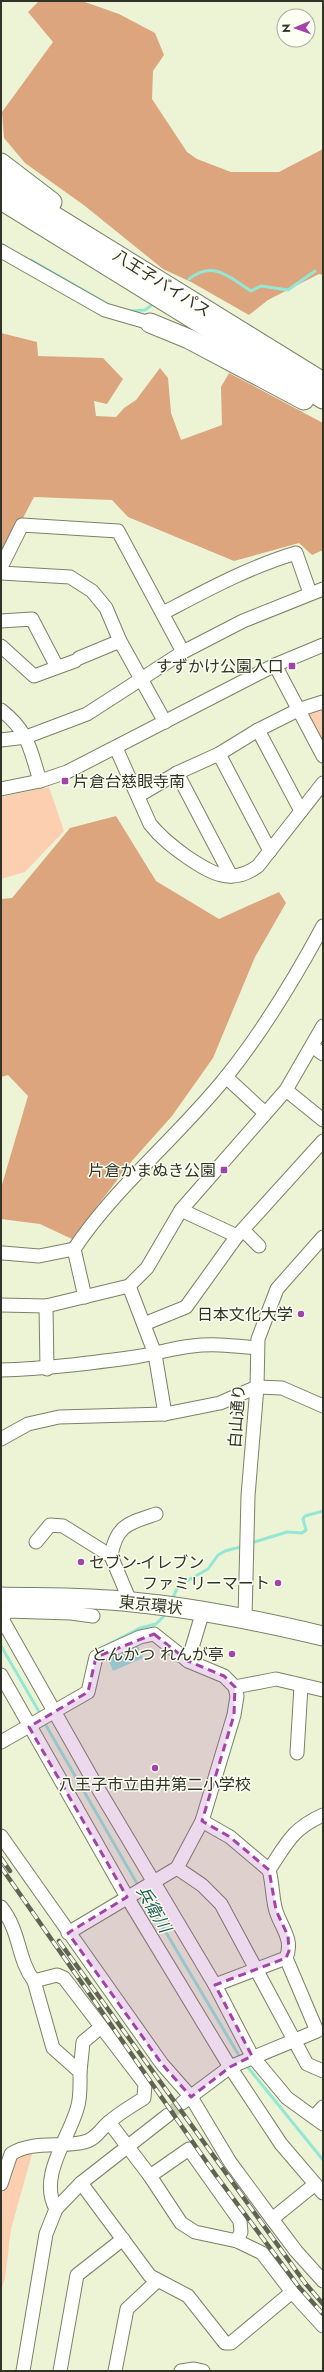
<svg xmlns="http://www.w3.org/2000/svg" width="324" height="2372" font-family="Jost,'Noto Sans JP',sans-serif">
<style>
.green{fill:#fccfb0}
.forest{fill:#dca57d}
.water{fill:#94e7d4}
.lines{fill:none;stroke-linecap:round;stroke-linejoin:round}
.stream{stroke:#94e7d4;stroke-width:3}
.minor-tunnel{stroke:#c7cdb2;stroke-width:13;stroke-dasharray:13 6;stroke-linecap:butt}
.minor-casing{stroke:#7b8166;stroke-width:15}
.highway-casing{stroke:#7b8166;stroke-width:21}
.minor{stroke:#fff;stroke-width:13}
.highway{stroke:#fff;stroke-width:19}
.rail-casing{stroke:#606453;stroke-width:4.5}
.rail{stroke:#fcfff2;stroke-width:3;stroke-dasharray:9;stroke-linecap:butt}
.marked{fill:#a342a9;fill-opacity:0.2;stroke:#a342a9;stroke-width:3;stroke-dasharray:8 5;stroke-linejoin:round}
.poi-dot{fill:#a342a9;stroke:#fcfff2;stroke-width:1.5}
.labels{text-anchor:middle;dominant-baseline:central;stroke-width:3;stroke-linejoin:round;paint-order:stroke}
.street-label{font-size:16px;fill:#303327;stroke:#fcfff2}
.poi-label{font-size:16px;fill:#303327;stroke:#fcfff2;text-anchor:end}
.water-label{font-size:17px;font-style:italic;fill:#1d5f53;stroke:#fcfff2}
</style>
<rect width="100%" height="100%" fill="#edf4d5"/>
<g class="green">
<path d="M323,703v46l-17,-33 2,-8z"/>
<path d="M49,787l15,44 -39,41 -24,7v-82z"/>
<path d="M19,2154h13l-21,75 -6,50 -4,11v-95l10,-16 4,-19z"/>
</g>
<g class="forest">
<path d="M39,1h43l37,13 36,19 9,22 -11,16 -1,28 35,53 10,7 34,13h48l44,-23v126l-4,-1 -51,26 -19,15 -58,-33 -28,-13 -78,-63 -60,-43 -21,-25 -2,-26 51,-70 -25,-30z"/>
<path d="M1,333l36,9 1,14 65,2 20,21 -16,25 -13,-3 2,15 20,1 8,-9 12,-8 24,-32 8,10 3,35 10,27 41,-15 -1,-38 8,-14 94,50v127l-11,5 -13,-12 -65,18 -106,-44 -16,-17 -78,-3 -33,63z"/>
<path d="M116,816l40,65 63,38 60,-27 7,11 -31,54 -42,101 -41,58 -41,46 -59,77 -32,-15 -39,-5v-31l27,-92 -20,-21 -7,2v-178l11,-1 58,-70z"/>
</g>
<path class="water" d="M138,1646l5,12 -30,13 -5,-12z"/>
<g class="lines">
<g class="stream">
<path d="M1,244l6,3"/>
<path d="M31,260l80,46"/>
<path d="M189,279c25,-19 40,-2 62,12l10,-5 27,4 27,-19"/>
<path d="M130,311l15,-1 7,-5"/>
<path d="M251,1543l36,-11 15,1 4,-3 -3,-11 2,-3 18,-5"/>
<path d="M172,1600l6,-14 30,-17 10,-14 7,-4 19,-5"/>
<path d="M1,1646l40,69"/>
<path d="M103,1647l37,-19 16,-4 11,-11"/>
<path d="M44,1722l95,165"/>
<path d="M142,1892l99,167"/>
<path d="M246,2065l77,95"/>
</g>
<path class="minor-tunnel" d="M168,2115l14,-12"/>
<defs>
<g id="minor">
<path d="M1,251l104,59 45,13"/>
<path d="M1,567l21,-42 96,6 65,121"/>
<path d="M1,573l69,4 22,14 14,17 14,33 45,81"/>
<path d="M163,613c44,-23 86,-46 133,-60l14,40"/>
<path d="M1,621l31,-2 25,48"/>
<path d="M1,646l33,30 41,-15"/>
<path d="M79,658l41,-17"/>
<path d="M275,665l48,91"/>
<path d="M1,710c28,22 29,39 39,71"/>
<path d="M258,730l43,81"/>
<path d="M1,740l25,-3 61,-23 96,-62 60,-31 80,-32"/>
<path d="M116,748l34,76c11,14 23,23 37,33 24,16 44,29 71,9l65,-83"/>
<path d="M219,754l51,97"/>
<path d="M177,773l54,103"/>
<path d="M1,789l39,-8 27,-9 208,-107 48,-20"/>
<path d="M138,796l39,-23 42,-19 39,-24 40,-20 25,-8"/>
<path d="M312,1046l11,8"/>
<path d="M226,1077l39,36"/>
<path d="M286,1090l37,30"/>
<path d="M181,1210l56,26 86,-95"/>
<path d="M243,1230l16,16"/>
<path d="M3,1253l36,3 35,-7"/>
<path d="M129,1286l26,68 10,60"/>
<path d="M85,1297l-11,-48c43,-64 104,-112 152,-172 37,-46 69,-99 97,-151"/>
<path d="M1,1305l45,1 83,-20 18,-18 34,-58 105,-120 37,-64"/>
<path d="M46,1306l1,63"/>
<path d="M144,1324l42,-17 51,-71"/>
<path d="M1,1370c45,-1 89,-7 134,-13 20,-3 38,-9 57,-11 22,-3 43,0 65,2"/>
<path d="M1,1439l27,-15 31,-7 106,-3 55,-11 37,-16 25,1 41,18"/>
<path d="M36,1542l14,-17 13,1 48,30 19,45"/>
<path d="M111,1556c5,-31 18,-33 45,-42"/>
<path d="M93,1616l-22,-3 -64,-2 -5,8 91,161 122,205 37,71 35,42 36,26"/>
<path d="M245,1618l3,-122 9,-109 1,-48 19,-50 46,-52"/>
<path d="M1,1675l126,222 103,170 51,77 42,49"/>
<path d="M235,1687l41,-8 47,11"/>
<path d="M1,1742l87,-50 8,-35 44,-20 14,-3 34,27"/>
<path d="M297,1753l4,-67"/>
<path d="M202,1821l28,16 39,33c4,14 3,28 7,41 5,16 18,29 10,47l-71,27"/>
<path d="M1,1836l161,228 29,33 39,65 42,57 24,32 27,30"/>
<path d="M177,1868l25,17 19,19 86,160 16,7"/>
<path d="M269,1870c18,-27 23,-41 54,-55"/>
<path d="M1,1907c20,25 16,52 33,74l19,67 27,24c0,12 1,26 -3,37 -9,31 -39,68 -21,100"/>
<path d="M68,1933l109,-65 25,-47 32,-106 3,-19 -2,-9 -11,-11 -36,-15 15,-50"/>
<path d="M80,2072l3,-30 18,-15"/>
<path d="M182,2103l48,-36 87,-36 -31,-73"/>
<path d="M314,2117l9,-10"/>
<path d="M109,2122l41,54 31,47 14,9 42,9 25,12 30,39 31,34"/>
<path d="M150,2176l39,-27 51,72 1,11 -4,9"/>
<path d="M81,2183l69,93 38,20 37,47h6l61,-51"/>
<path d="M1,2184l10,-30c21,-14 50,-6 73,-12 11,-2 17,-13 24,-19 11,-10 24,-17 36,-25l1,-14 -81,-106 -7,-3 -23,6"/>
<path d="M272,2219l42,-34"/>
<path d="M23,2371l23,-137 10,-25 25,-26 87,-68"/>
<path d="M60,2371l17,-96 46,-36"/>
<path d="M115,2371l12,-62 30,-28"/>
<path d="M181,2371l13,-2 9,2"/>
</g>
<g id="highway">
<path d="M1,163l51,39"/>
<path d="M1,183l322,199"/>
<path d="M1,200l322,199"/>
<path d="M150,323l39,16 115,61"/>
<path d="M1,1597c43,1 87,0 131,5 64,6 128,19 191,34"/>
</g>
</defs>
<use href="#minor" class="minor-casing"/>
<use href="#highway" class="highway-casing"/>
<use href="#minor" class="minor"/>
<use href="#highway" class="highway"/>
<defs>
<g id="rail">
<path d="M1,1858l9,13"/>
<path d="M1,1867l214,307 84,113 24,27"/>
<path d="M59,1941l246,342 18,21"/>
</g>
</defs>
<use href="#rail" class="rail-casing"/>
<use href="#rail" class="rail"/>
</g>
<path class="marked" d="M154,1634l34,27 36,15 11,11 -1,28 -32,106 28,16 39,33 7,40 12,26 1,15 -3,7 -71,27 37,71 -22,11 -39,30 -29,-33 -94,-131 59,-36 -98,-170 59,-35 8,-35z"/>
<g class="poi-dot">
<rect x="288" y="662" width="8" height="8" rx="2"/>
<rect x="61" y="777" width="8" height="8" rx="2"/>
<rect x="220" y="1166" width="8" height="8" rx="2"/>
<circle cx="301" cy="1314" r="4"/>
<circle cx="81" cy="1562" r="4"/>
<circle cx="278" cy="1583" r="4"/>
<circle cx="232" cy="1654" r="4"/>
<circle cx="155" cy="1768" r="4"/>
</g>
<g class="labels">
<g class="street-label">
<text transform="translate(162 283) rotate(32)">八王子バイパス</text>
<text transform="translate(237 1416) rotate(-86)">白山通り</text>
<text transform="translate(151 1605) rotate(6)">東京環状</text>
</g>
<g class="poi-label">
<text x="284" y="666">すずかけ公園入口</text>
<text x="73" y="781" text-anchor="start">片倉台慈眼寺南</text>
<text x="216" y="1170">片倉かまぬき公園</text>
<text x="293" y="1314">日本文化大学</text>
<text x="89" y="1562" text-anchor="start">セブン-イレブン</text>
<text x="270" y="1583">ファミリーマート</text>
<text x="224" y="1654">とんかつ れんが亭</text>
<text x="155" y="1784" text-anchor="middle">八王子市立由井第二小学校</text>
</g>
<g class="water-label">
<text transform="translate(154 1909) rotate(60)">兵衛川</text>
</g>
</g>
<rect width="324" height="2372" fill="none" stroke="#303327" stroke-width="4"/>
<g transform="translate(296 28) rotate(268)"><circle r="19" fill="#fcfff2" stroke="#aaada1"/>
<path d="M0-3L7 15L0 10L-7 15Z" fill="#a342a9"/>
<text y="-6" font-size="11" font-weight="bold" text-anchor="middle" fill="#303327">N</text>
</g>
</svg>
